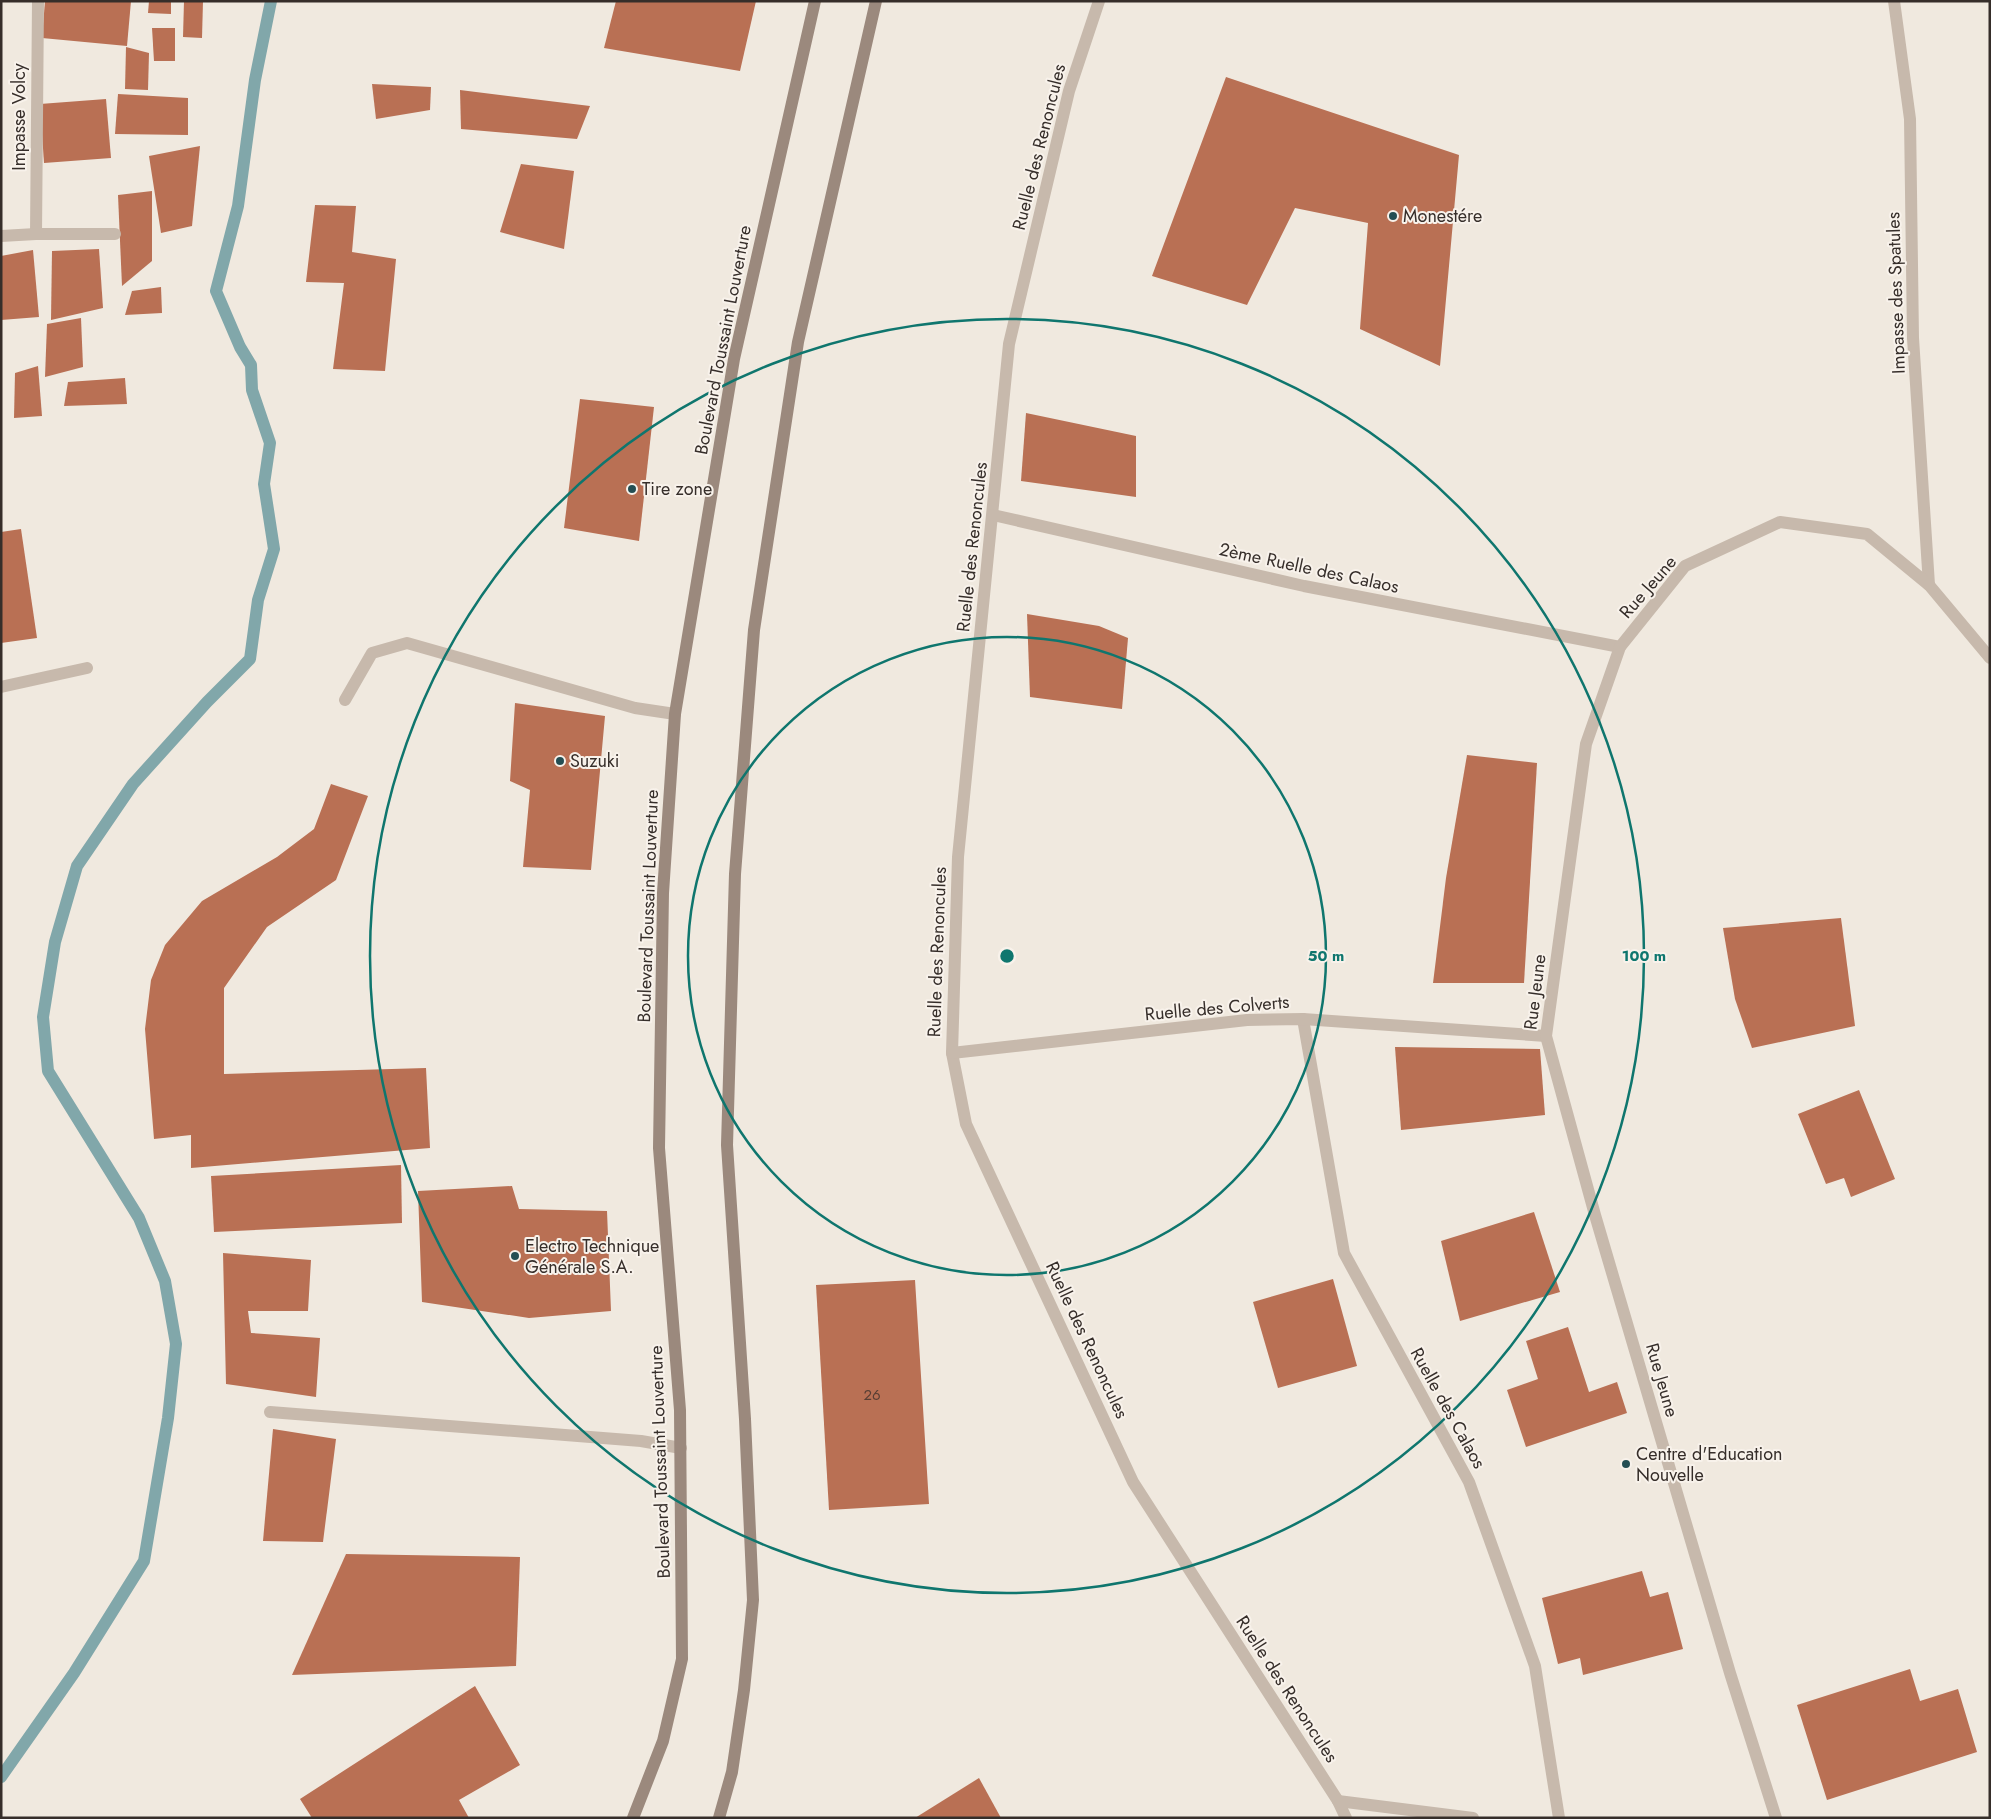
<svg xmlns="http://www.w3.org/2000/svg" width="1991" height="1819" font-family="Jost,sans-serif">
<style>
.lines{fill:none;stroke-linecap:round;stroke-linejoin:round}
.stream{stroke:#81a7aa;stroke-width:12}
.building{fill:#b97054}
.lane{stroke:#c7b9ac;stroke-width:12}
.street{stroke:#c7b9ac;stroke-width:12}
.secondary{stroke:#9b897d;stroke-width:12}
.ring{fill:none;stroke:#0f766e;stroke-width:2.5}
.poi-dot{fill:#244e53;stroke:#f8f2eb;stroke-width:2}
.labels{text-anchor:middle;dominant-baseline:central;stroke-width:4;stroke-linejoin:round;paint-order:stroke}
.number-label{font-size:15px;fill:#573e34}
.street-label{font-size:18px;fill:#362e2a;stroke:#f8f2eb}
.poi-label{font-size:18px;fill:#362e2a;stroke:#f8f2eb;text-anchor:start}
.centre{fill:#0f766e;stroke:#f8f2eb;stroke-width:2.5}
.ring-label{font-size:15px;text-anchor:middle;font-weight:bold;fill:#0f766e;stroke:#f8f2eb;stroke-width:4;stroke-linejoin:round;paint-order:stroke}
</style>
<rect width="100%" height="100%" fill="#f0e9df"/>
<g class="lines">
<path class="stream" d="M1,1777l73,-104 70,-112 24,-143 8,-74 -11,-63 -26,-63 -91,-147 -5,-54 12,-75 22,-76 56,-82 74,-82 43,-43 8,-59 16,-51 -10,-65 6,-41 -18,-53 -1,-25 -11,-18 -24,-56 22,-85 17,-126 16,-79"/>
</g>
<g class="building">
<path d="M45,1h86l-4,45 -85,-8z"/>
<path d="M149,1h22v13l-23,-1z"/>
<path d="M184,1h19l-1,37 -19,-1z"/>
<path d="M616,1h140l-16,70 -136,-23z"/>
<path d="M152,28h23v33h-21z"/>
<path d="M126,47l23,6 -1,37 -23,-1z"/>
<path d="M1226,77l233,78 -19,211 -80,-37 8,-106 -73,-15 -48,97 -95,-29z"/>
<path d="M372,84l59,3 -1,23 -54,9z"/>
<path d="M460,90l130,16 -13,33 -116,-10z"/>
<path d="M118,94l70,4v37l-73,-1z"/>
<path d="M106,99l5,59 -67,5 -4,-59z"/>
<path d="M200,146l-8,80 -31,7 -12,-77z"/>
<path d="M521,164l53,7 -10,78 -64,-17z"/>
<path d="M152,191v70l-30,25 -4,-91z"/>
<path d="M315,205l41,1 -4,46 44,7 -11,112 -52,-2 11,-86 -38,-1z"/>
<path d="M99,249l4,59 -52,12 1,-69z"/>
<path d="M33,250l6,67 -38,3v-64z"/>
<path d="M161,287l1,26 -37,2 7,-24z"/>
<path d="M81,318l2,49 -38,10 2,-53z"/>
<path d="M38,366l4,50 -28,2 1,-45z"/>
<path d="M125,378l2,26 -63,2 4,-24z"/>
<path d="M580,399l74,8 -15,134 -75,-13z"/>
<path d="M1026,413l110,23v61l-115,-16z"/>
<path d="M21,529l16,109 -36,5v-111z"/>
<path d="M1027,614l72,12 29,12 -6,71 -92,-12z"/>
<path d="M515,703l90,13 -14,154 -68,-3 7,-77 -20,-9z"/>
<path d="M1467,755l70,8 -13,220h-91l13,-105z"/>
<path d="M331,784l37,12 -32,84 -69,47 -43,61v86l202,-6 4,80 -239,20v-33l-37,4 -9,-110 6,-49 14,-35 37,-44 75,-44 37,-28z"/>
<path d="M1841,918l14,108 -103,22 -17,-49 -12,-71z"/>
<path d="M1395,1047l145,2 5,66 -144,15z"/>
<path d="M1859,1090l36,89 -44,18 -7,-19 -18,6 -28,-70z"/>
<path d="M401,1165l1,58 -188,9 -3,-56z"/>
<path d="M512,1186l7,23 88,2 4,100 -82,7 -107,-16 -4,-111z"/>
<path d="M1534,1212l26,80 -100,29 -19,-80z"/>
<path d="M223,1253l88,7 -3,51h-60l3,22 69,5 -4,59 -90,-13z"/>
<path d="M1333,1279l24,87 -79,22 -25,-86z"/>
<path d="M915,1280l14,224 -100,6 -13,-225z"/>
<path d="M1568,1327l21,65 28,-10 10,31 -101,34 -19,-57 31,-11 -12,-38z"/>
<path d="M273,1429l63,10 -13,103 -60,-1z"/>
<path d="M346,1554l174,3 -4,109 -224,9z"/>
<path d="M1642,1571l8,26 18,-5 15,57 -100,26 -3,-17 -22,6 -16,-66z"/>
<path d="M1910,1669l10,32 38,-12 19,63 -150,48 -30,-95z"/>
<path d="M475,1686l45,79 -61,35 10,18h-157l-12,-19z"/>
<path d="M979,1778l22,40h-86z"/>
</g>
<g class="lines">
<g class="lane">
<path d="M345,700l27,-47 35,-10 228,65 40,6"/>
<path d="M270,1412l371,29 40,7"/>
</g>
<g class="street">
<path d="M1099,1l-30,90 -60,253 -51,513 -6,196 14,71 167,358 205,319 8,17"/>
<path d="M1894,1l16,118 3,219 16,247"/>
<path d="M36,234l2,-233"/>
<path d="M1,236l35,-2h79"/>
<path d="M993,515l311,71 316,61"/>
<path d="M1,687l86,-19"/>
<path d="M1303,1019l41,234 125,229 66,184 24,152"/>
<path d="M952,1053l295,-33 56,-1 243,17"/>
<path d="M1338,1801l135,17"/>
<path d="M1776,1818l-46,-145 -135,-458 -49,-179 40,-292 34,-97 65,-81 95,-44 87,12 62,51 61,73"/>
</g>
<g class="secondary">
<path d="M633,1818l30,-77 19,-82 -2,-249 -21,-262 4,-255 12,-179 59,-355 81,-358"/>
<path d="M719,1818l13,-46 12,-82 9,-90 -8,-181 -18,-274 8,-271 19,-244 44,-288 78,-341"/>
</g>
</g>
<g class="ring">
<circle cx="1007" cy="956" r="319"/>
<circle cx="1007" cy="956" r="637"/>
</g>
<g class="poi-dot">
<circle cx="1393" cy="216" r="5"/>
<circle cx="632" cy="489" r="5"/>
<circle cx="560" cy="761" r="5"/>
<circle cx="515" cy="1256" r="5"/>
<circle cx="1626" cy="1464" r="5"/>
</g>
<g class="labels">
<g class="number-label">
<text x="872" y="1395">26</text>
</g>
<g class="street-label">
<text transform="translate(19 117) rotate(-90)">Impasse Volcy</text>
<text transform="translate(1039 147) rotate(-76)">Ruelle des Renoncules</text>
<text transform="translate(1896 293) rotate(-92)">Impasse des Spatules</text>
<text transform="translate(723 340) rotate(-79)">Boulevard Toussaint Louverture</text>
<text transform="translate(972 547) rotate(-84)">Ruelle des Renoncules</text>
<text transform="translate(1309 568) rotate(12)">2ème Ruelle des Calaos</text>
<text transform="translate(1648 587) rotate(-49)">Rue Jeune</text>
<text transform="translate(648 906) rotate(-88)">Boulevard Toussaint Louverture</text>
<text transform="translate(937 952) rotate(-88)">Ruelle des Renoncules</text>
<text transform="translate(1535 992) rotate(-83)">Rue Jeune</text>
<text transform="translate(1217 1008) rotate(-5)">Ruelle des Colverts</text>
<text transform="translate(1087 1340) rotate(65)">Ruelle des Renoncules</text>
<text transform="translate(1662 1380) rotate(74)">Rue Jeune</text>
<text transform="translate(1448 1408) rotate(61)">Ruelle des Calaos</text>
<text transform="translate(660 1462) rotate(-92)">Boulevard Toussaint Louverture</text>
<text transform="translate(1287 1689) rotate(57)">Ruelle des Renoncules</text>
</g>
<g class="poi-label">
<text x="1403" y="216">Monestére</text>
<text x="642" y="489">Tire zone</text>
<text x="570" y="761">Suzuki</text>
<text x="525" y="1246">Electro Technique<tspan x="525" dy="21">Générale S.A.</tspan></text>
<text x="1636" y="1454">Centre d'Education<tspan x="1636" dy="21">Nouvelle</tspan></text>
</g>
</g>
<circle cx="1007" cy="956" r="8" class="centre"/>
<g class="ring-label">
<text x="1326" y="961">50 m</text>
<text x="1644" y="961">100 m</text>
</g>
<rect width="1991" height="1819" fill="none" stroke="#362e2a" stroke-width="5"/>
</svg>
